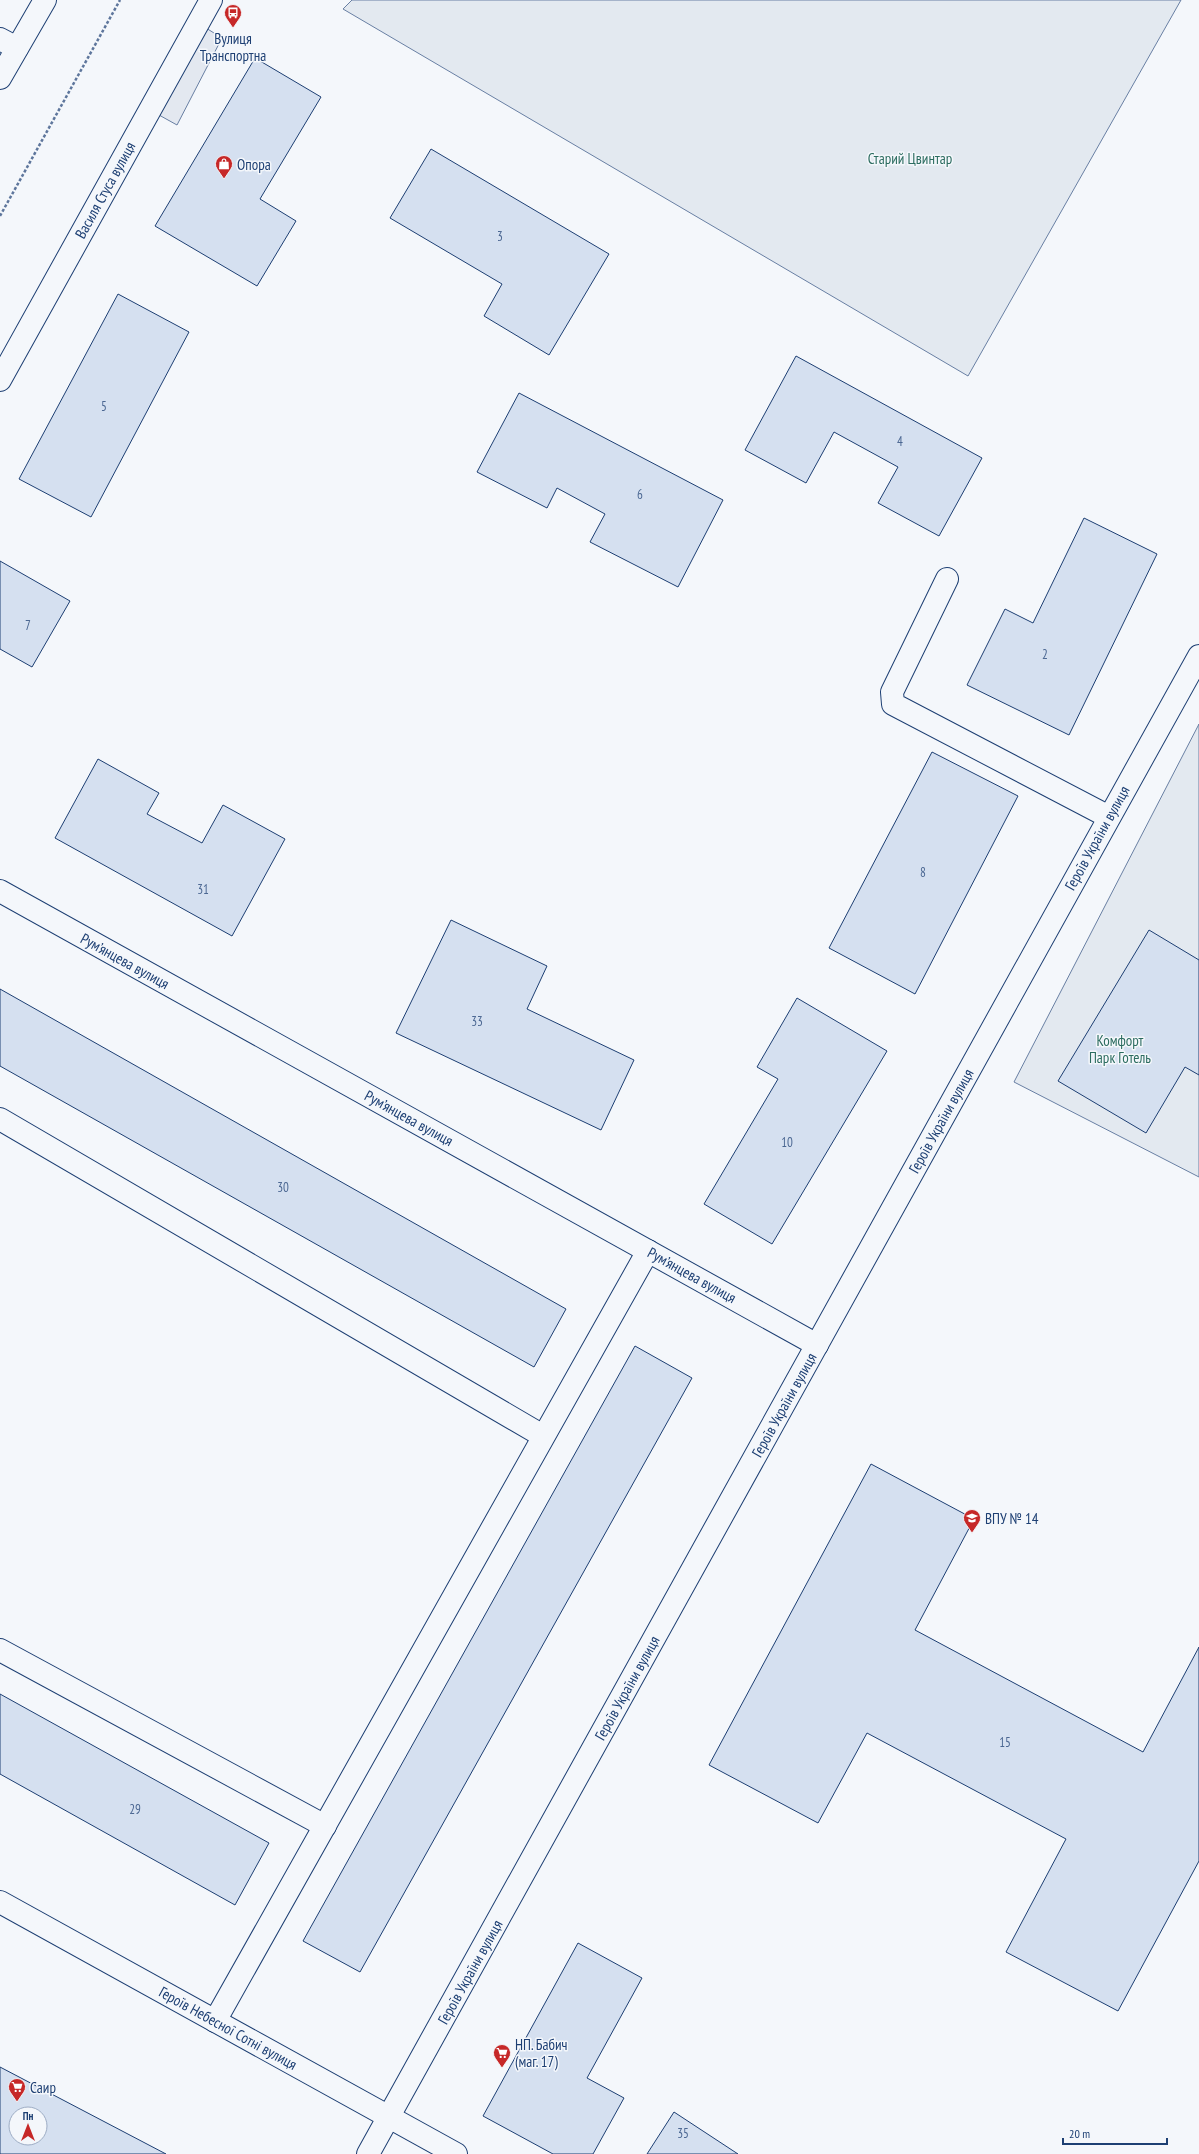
<svg xmlns="http://www.w3.org/2000/svg" width="1199" height="2154" font-family="'PT Sans Narrow',sans-serif">
<style>
.green{fill:#e3e9f0;stroke:#687fa3}
.parking{fill:#e3e8f0;stroke:#687fa3}
.building{fill:#d5e0f0;stroke:#1d3f73;fill-rule:evenodd}
.lines{fill:none;stroke-linecap:round;stroke-linejoin:round}
.minor-casing{stroke:#1d3f73;stroke-width:24}
.path{stroke:#5e769c;stroke-width:2.5;stroke-dasharray:3 2;stroke-linecap:butt}
.minor{stroke:#f4f7fb;stroke-width:22}
.labels{text-anchor:middle;dominant-baseline:central;stroke-width:3;stroke-linejoin:round;paint-order:stroke}
.number-label{font-size:13px;fill:#4b6792}
.poi-label{font-size:15px;fill:#1d3f73;stroke:#f4f7fb;text-anchor:start}
.park-label{font-size:15px;fill:#2c6c60;stroke:#f4f7fb}
.street-label{font-size:15px;fill:#1d3f73;stroke:#f4f7fb}
</style>
<rect width="100%" height="100%" fill="#f4f7fb"/>
<g class="green">
<path d="M352,0h829l-213,376 -625,-367z"/>
<path d="M1199,724v453l-185,-95z"/>
</g>
<path class="parking" d="M198,23l24,15 -45,87 -27,-15z"/>
<g class="building">
<path d="M255,58l66,39 -61,102 36,22 -39,65 -102,-60z"/>
<path d="M431,149l178,105 -60,101 -65,-39 18,-32 -112,-66z"/>
<path d="M118,294l71,38 -98,185 -72,-38z"/>
<path d="M796,356l186,102 -43,78 -61,-33 20,-36 -64,-35 -28,51 -61,-33z"/>
<path d="M519,393l204,107 -45,87 -88,-45 15,-28 -48,-26 -10,20 -70,-36z"/>
<path d="M1084,518l73,36 -88,181 -102,-50 38,-76 28,14z"/>
<path d="M0,561l70,40 -38,66 -32,-18z"/>
<path d="M932,752l86,44 -103,198 -86,-46z"/>
<path d="M98,759l61,34 -12,21 55,29 21,-38 62,34 -53,97 -177,-98z"/>
<path d="M451,920l96,46 -20,43 107,51 -33,70 -205,-97z"/>
<path d="M1149,930l50,30v115l-14,-8 -39,66 -88,-52z"/>
<path d="M0,989l566,320 -32,58 -534,-301z"/>
<path d="M797,998l90,53 -115,193 -68,-40 74,-125 -21,-12z"/>
<path d="M635,1346l57,32 -332,594 -57,-31z"/>
<path d="M871,1464l103,55 -59,111 228,122 56,-105v214l-81,150 -112,-59 60,-113 -199,-106 -49,90 -109,-58z"/>
<path d="M0,1694l269,149 -34,62 -235,-131z"/>
<path d="M578,1943l64,35 -55,100 37,20 -31,56h-40l-70,-38z"/>
<path d="M0,2067l166,87h-166zM16,2114h24v24h-24z"/>
<path d="M674,2112l64,42h-91z"/>
</g>
<g class="lines">
<defs>
<g id="minor">
<path d="M0,39l17,9"/>
<path d="M0,78l45,-78"/>
<path d="M0,380l211,-380"/>
<path d="M947,579l-55,113 1,12 216,113"/>
<path d="M0,891l817,454"/>
<path d="M0,1119l543,317"/>
<path d="M0,1650l325,176"/>
<path d="M0,1902l456,252"/>
<path d="M215,2021l433,-770"/>
<path d="M368,2154l831,-1498"/>
</g>
</defs>
<use href="#minor" class="minor-casing"/>
<path class="path" d="M0,216l120,-216"/>
<use href="#minor" class="minor"/>
</g>
<defs>
<symbol id="bus-pin" viewBox="-11 -11 22 30"><path d="M0 17L-7.5 6A9.5 9.5 0 1 1 7.5 6Z" fill="#c62828" stroke="#f4f7fb"/><path d="M-5-6H5V4H4V6H2V4H-2V6H-4V4H-5ZM-3.5-4V0h7V-4ZM-3.5 1.2v1.5H-2V1.2ZM2 1.2v1.5H3.5V1.2Z" fill="#fff"/></symbol>
<symbol id="shop-pin" viewBox="-11 -11 22 30"><path d="M0 17L-7.5 6A9.5 9.5 0 1 1 7.5 6Z" fill="#c62828" stroke="#f4f7fb"/><path d="M-5-2.5h2.3a2.7 3.5 0 0 1 5.4 0H5L5.5 6h-11ZM-1.5-2.5h3a1.5 2.3 0 0 0-3 0Z" fill="#fff"/></symbol>
<symbol id="university-pin" viewBox="-11 -11 22 30"><path d="M0 17L-7.5 6A9.5 9.5 0 1 1 7.5 6Z" fill="#c62828" stroke="#f4f7fb"/><path d="M0-5L7-2L0 1L-7-2ZM-4 1L0 2.5L4 1V4Q0 6-4 4Z" fill="#fff"/></symbol>
<symbol id="supermarket-pin" viewBox="-11 -11 22 30"><path d="M0 17L-7.5 6A9.5 9.5 0 1 1 7.5 6Z" fill="#c62828" stroke="#f4f7fb"/><path d="M-6-5.5h2.5l.6 2H6L4.5 2H-2.5L-4.4-4H-6ZM-1.5 3.2a1.3 1.3 0 1 0 .1 0ZM3 3.2a1.3 1.3 0 1 0 .1 0Z" fill="#fff"/></symbol>
</defs>
<g fill-rule="evenodd">
<use href="#bus-pin" x="223" y="3" width="20" height="27"/>
<use href="#shop-pin" x="214" y="154" width="20" height="27"/>
<use href="#university-pin" x="962" y="1508" width="20" height="27"/>
<use href="#supermarket-pin" x="492" y="2043" width="20" height="27"/>
<use href="#supermarket-pin" x="7" y="2077" width="20" height="27"/>
</g>
<g class="labels">
<g class="number-label">
<text x="500" y="236">3</text>
<text x="104" y="406">5</text>
<text x="900" y="441">4</text>
<text x="640" y="494">6</text>
<text x="28" y="625">7</text>
<text x="1045" y="654">2</text>
<text x="923" y="872">8</text>
<text x="203" y="889">31</text>
<text x="477" y="1021">33</text>
<text x="787" y="1142">10</text>
<text x="283" y="1187">30</text>
<text x="1005" y="1742">15</text>
<text x="135" y="1809">29</text>
<text x="683" y="2133">35</text>
</g>
<g class="poi-label">
<text x="233" y="38" text-anchor="middle">Вулиця<tspan x="233" dy="17">Транспортна</tspan></text>
<text x="237" y="164">Опора</text>
<text x="985" y="1518">ВПУ № 14</text>
<text x="515" y="2044">НП. Бабич<tspan x="515" dy="17">(маг. 17)</tspan></text>
<text x="30" y="2087">Саир</text>
</g>
<g class="park-label">
<text x="910" y="158">Старий Цвинтар</text>
<text x="1120" y="1040">Комфорт<tspan x="1120" dy="17">Парк Готель</tspan></text>
</g>
<g class="street-label">
<text transform="translate(105 190) rotate(-61)">Василя Стуса вулиця</text>
<text transform="translate(1097 838) rotate(-61)">Героїв України вулиця</text>
<text transform="translate(125 961) rotate(29)">Рум’янцева вулиця</text>
<text transform="translate(409 1118) rotate(29)">Рум’янцева вулиця</text>
<text transform="translate(941 1121) rotate(-61)">Героїв України вулиця</text>
<text transform="translate(692 1275) rotate(29)">Рум’янцева вулиця</text>
<text transform="translate(784 1405) rotate(-61)">Героїв України вулиця</text>
<text transform="translate(627 1688) rotate(-61)">Героїв України вулиця</text>
<text transform="translate(470 1972) rotate(-61)">Героїв України вулиця</text>
<text transform="translate(228 2028) rotate(29)">Героїв Небесної Сотні вулиця</text>
</g>
</g>
<g transform="translate(28 2126)"><circle r="19" fill="#f4f7fb" stroke="#9eadc5"/>
<path d="M0-3L7 15L0 10L-7 15Z" fill="#c62828"/>
<text y="-6" font-size="11" font-weight="bold" text-anchor="middle" fill="#1d3f73">Пн</text>
</g>
<path d="M1063 2138v6h104v-6" fill="none" stroke="#1d3f73" stroke-width="2"/>
<text x="1069" y="2138" font-size="12" fill="#1d3f73" stroke="#f4f7fb" stroke-width="3" paint-order="stroke">20 m</text>
</svg>
